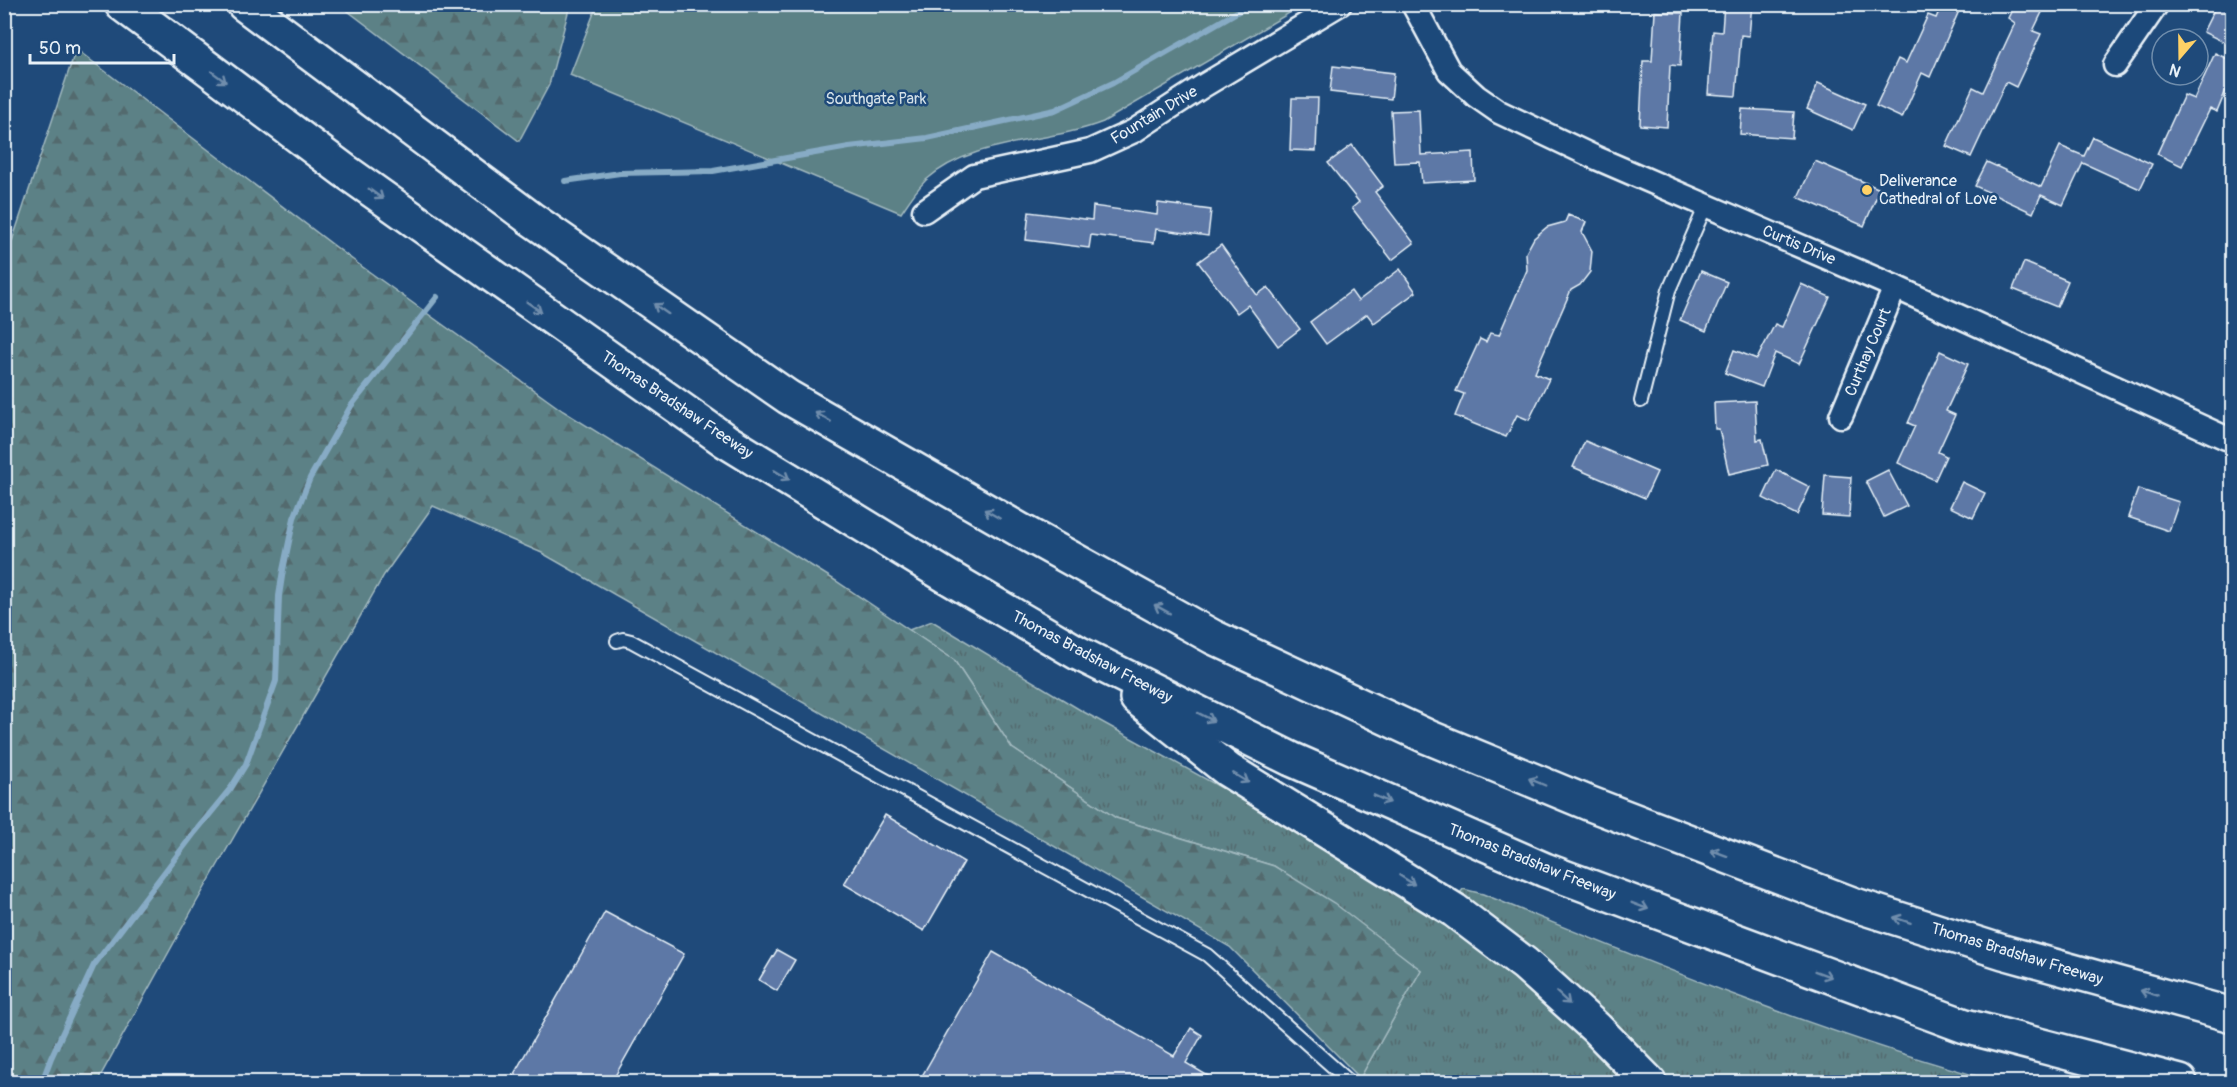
<svg xmlns="http://www.w3.org/2000/svg" width="2237" height="1087" font-family="Pangolin,sans-serif">
<style>
.grass{fill:url(#grass-tufts);stroke:#a2b9bf;stroke-width:1.5}
.forest{fill:url(#forest-firs);stroke:#a2b9bf;stroke-width:1.5}
.park{fill:#5c8186;stroke:#a2b9bf;stroke-width:1.5}
.lines{fill:none;stroke-linecap:round;stroke-linejoin:round}
.stream{stroke:#87abc5;stroke-width:6}
.building{fill:#5d78a6;stroke:#e8f1f8;stroke-width:1.5}
.lane-casing{stroke:#e8f1f8;stroke-width:16}
.street-casing{stroke:#e8f1f8;stroke-width:27}
.highway-casing{stroke:#e8f1f8;stroke-width:38}
.lane{stroke:#1f4a7a;stroke-width:12}
.street{stroke:#1f4a7a;stroke-width:22}
.highway{stroke:#1f4a7a;stroke-width:33}
.oneway{stroke:#6f8dac}
.poi-dot{fill:#ffd166;stroke:#1f4a7a;stroke-width:2}
.labels{text-anchor:middle;dominant-baseline:central;stroke-width:5;stroke-linejoin:round;paint-order:stroke}
.park-label{font-size:16px;fill:#d3e0e7;stroke:#1f4a7a}
.street-label{font-size:16px;fill:#e8f1f8;stroke:#1f4a7a}
.poi-label{font-size:16px;fill:#e8f1f8;stroke:#1f4a7a;text-anchor:start}
</style>
<defs>
<pattern id="grass-tufts" width="24" height="20" patternUnits="userSpaceOnUse" patternTransform="scale(1.5)"><rect width="24" height="20" fill="#5c8186"/><path d="M3 7l-1-3M5 7V3M7 7l1-3M15 17l-1-3M17 17v-4M19 17l1-3" fill="none" stroke="#536a6e"/></pattern>
<pattern id="forest-firs" width="22" height="20" patternUnits="userSpaceOnUse" patternTransform="scale(1.5)"><rect width="22" height="20" fill="#5c8186"/><path d="M5 1l3.5 6h-7zM16 11l3.5 6h-7z" fill="#536a6e"/></pattern>
</defs>
<rect width="100%" height="100%" fill="#1f4a7a"/>
<filter id="ink" filterUnits="userSpaceOnUse"><feTurbulence type="fractalNoise" baseFrequency=".0167" numOctaves="2"/><feDisplacementMap in="SourceGraphic" scale="12" xChannelSelector="R" yChannelSelector="G"/><feConvolveMatrix kernelMatrix="1 2 1 2 8 2 1 2 1" color-interpolation-filters="sRGB"/></filter>
<g filter="url(#ink)">
<g class="grass">
<path d="M932,621l150,90 238,131 125,78 102,80 85,82h-268l-4,-4 61,-108 -147,-104 -158,-48 -104,-70 -58,-88 -45,-30z"/>
<path d="M1463,889l20,5c169,70 339,140 515,188h-333l-47,-50 -160,-136z"/>
</g>
<g class="forest">
<path d="M340,5h230l-21,80 -30,56z"/>
<path d="M76,49l281,214 206,148 273,170 118,79 58,88 104,70 158,48 60,37 87,67 -61,108 -130,-131 -688,-394 -109,-47 -49,69 -188,328 -99,179h-92v-820z"/>
</g>
<path class="park" d="M597,5v-1l706,1 -200,117c-56,22 -130,16 -177,58 -10,10 -17,21 -25,33l-331,-138z"/>
<g class="lines">
<g class="stream">
<path d="M565,181l55,-8 93,-2 136,-24 78,-9 128,-28 58,-27 138,-79"/>
<path d="M42,1082l9,-24 43,-93 101,-133 36,-44 15,-24 30,-83 3,-85 4,-26 11,-52 16,-40 41,-72 86,-109"/>
</g>
</g>
<g class="building">
<path d="M1724,4h28l-3,32 -8,-1 -5,61 -28,-2 5,-63 9,1z"/>
<path d="M1942,4h20l-32,73 -8,-4 -20,45 -26,-12 22,-47 8,4 22,-48 8,3z"/>
<path d="M2015,4h31l-13,27 8,3 -25,53 -10,-5 -35,75 -25,-11 27,-59 10,5 32,-69 -7,-5z"/>
<path d="M2217,4h15v31l-4,9 -25,-12z"/>
<path d="M1655,12l28,1 -3,53 -10,-1 -3,62 -27,-2 3,-64h9z"/>
<path d="M2215,53l17,8v15l-15,36 -7,-3 -28,57 -25,-12 27,-59 10,4z"/>
<path d="M1333,66l61,7 -3,26 -61,-7z"/>
<path d="M1818,83l47,21 -12,26 -46,-21z"/>
<path d="M1292,98h26l-2,53 -26,-1z"/>
<path d="M1742,109l52,3 -2,26 -52,-4z"/>
<path d="M1419,110l2,45 52,-3 1,28 -52,3 -2,-21 -26,1 -3,-52z"/>
<path d="M2093,137l59,27 -12,25 -57,-26 -20,42 -22,-10 -8,18 -58,-27 12,-24 54,25 19,-41 24,10z"/>
<path d="M1352,145l31,41 -8,6 39,51 -22,17 -40,-52 7,-6 -31,-39z"/>
<path d="M1815,161l65,28 -16,37 -66,-29z"/>
<path d="M1158,203l53,7 -3,26 -52,-7 -2,14 -63,-8 -2,13 -63,-8 3,-28 63,8 1,-14 64,9z"/>
<path d="M1568,215l18,7 -4,10 10,19 -2,21 -10,13 -9,5 -29,66 -7,17 14,6 -20,41 -12,-5 -11,22 -51,-21 9,-22 -8,-3 24,-52 6,3 4,-9 9,2 28,-65 -1,-17 8,-15 13,-11 18,-5z"/>
<path d="M1221,245l36,50 11,-8 32,42 -22,17 -30,-41 -11,8 -39,-51z"/>
<path d="M2024,262l44,19 -11,26 -44,-18z"/>
<path d="M1400,269l16,23 -42,31 -7,-9 -41,30 -16,-22 41,-31 7,10z"/>
<path d="M1701,271l26,11 -21,49 -26,-11z"/>
<path d="M1801,284l29,13 -31,67 -24,-11 -13,34 -37,-14 9,-23 23,9 18,-35 7,3z"/>
<path d="M1940,351l28,13 -22,47 9,4 -17,37 8,4 -11,24 -37,-17 17,-37 -7,-3z"/>
<path d="M1755,401l2,39 5,-1 6,26 -39,9 -10,-45h-4l-1,-26z"/>
<path d="M1585,441l72,31 -12,26 -72,-31z"/>
<path d="M1776,470l34,17 -13,28 -34,-17z"/>
<path d="M1888,470l19,36 -23,11 -18,-36z"/>
<path d="M1825,475l26,2 -2,40 -27,-2z"/>
<path d="M1962,482l23,11 -12,25 -23,-11z"/>
<path d="M2138,489l41,13 -10,29 -41,-14z"/>
<path d="M885,815l79,47 -40,69 -80,-47z"/>
<path d="M605,912l79,42 -73,129h-102z"/>
<path d="M777,950l18,10 -18,31 -18,-11z"/>
<path d="M993,952l181,104 17,-28 11,7 -16,28 34,20h-302z"/>
</g>
<g class="lines">
<defs>
<g id="lane">
<path d="M1641,401l28,-111 37,-85"/>
<path d="M617,641l6,-2 8,2 576,314 143,127"/>
</g>
<g id="street">
<path d="M1413,4l36,67 27,25 23,16 95,45 301,130 331,151"/>
<path d="M2115,65l42,-61"/>
<path d="M924,211l50,-35 116,-25 44,-20 69,-45 137,-82"/>
<path d="M1841,416l54,-129"/>
</g>
<g id="highway">
<path d="M122,4l223,167 381,270 222,136 130,76 213,106 254,111 420,156 215,56"/>
<path d="M244,4l286,214 258,179 230,132 195,108 215,100 160,66 264,101 151,48 229,63"/>
<path d="M1137,698l91,72 226,140 71,54 71,64 53,54"/>
</g>
</defs>
<use href="#lane" class="lane-casing"/>
<use href="#street" class="street-casing"/>
<use href="#highway" class="highway-casing"/>
<use href="#lane" class="lane"/>
<use href="#street" class="street"/>
<use href="#highway" class="highway"/>
</g>
<defs><path id="oneway-shaft" d="M-6 0H5M1.5-3L5.5 0L1.5 3" fill="none" stroke-width="1.6" stroke-linecap="round" stroke-linejoin="round" transform="scale(1.5)"/></defs>
<g class="oneway">
<use href="#oneway-shaft" transform="translate(219 77) rotate(37)"/>
<use href="#oneway-shaft" transform="translate(376 194) rotate(36)"/>
<use href="#oneway-shaft" transform="translate(534 307) rotate(35)"/>
<use href="#oneway-shaft" transform="translate(661 309) rotate(-145)"/>
<use href="#oneway-shaft" transform="translate(823 417) rotate(-150)"/>
<use href="#oneway-shaft" transform="translate(782 475) rotate(31)"/>
<use href="#oneway-shaft" transform="translate(992 514) rotate(-150)"/>
<use href="#oneway-shaft" transform="translate(1162 609) rotate(-151)"/>
<use href="#oneway-shaft" transform="translate(1206 717) rotate(27)"/>
<use href="#oneway-shaft" transform="translate(1241 778) rotate(31)"/>
<use href="#oneway-shaft" transform="translate(1537 782) rotate(-157)"/>
<use href="#oneway-shaft" transform="translate(1382 799) rotate(24)"/>
<use href="#oneway-shaft" transform="translate(1719 853) rotate(-159)"/>
<use href="#oneway-shaft" transform="translate(1407 880) rotate(32)"/>
<use href="#oneway-shaft" transform="translate(1640 906) rotate(21)"/>
<use href="#oneway-shaft" transform="translate(1902 920) rotate(-162)"/>
<use href="#oneway-shaft" transform="translate(1823 974) rotate(20)"/>
<use href="#oneway-shaft" transform="translate(2149 993) rotate(-164)"/>
<use href="#oneway-shaft" transform="translate(1563 998) rotate(42)"/>
</g>
</g>
<circle class="poi-dot" cx="1867" cy="190" r="6"/>
<g class="labels">
<g class="park-label">
<text x="876" y="99">Southgate Park</text>
</g>
<g class="street-label">
<text transform="translate(1154 115) rotate(-31)">Fountain Drive</text>
<text transform="translate(1799 245) rotate(23)">Curtis Drive</text>
<text transform="translate(1868 352) rotate(-67)">Curthay Court</text>
<text transform="translate(677 405) rotate(34)">Thomas Bradshaw Freeway</text>
<text transform="translate(1092 657) rotate(28)">Thomas Bradshaw Freeway</text>
<text transform="translate(1532 862) rotate(22)">Thomas Bradshaw Freeway</text>
<text transform="translate(2017 954) rotate(17)">Thomas Bradshaw Freeway</text>
</g>
<g class="poi-label">
<text x="1879" y="181">Deliverance<tspan x="1879" dy="18">Cathedral of Love</tspan></text>
</g>
</g>
<rect width="2237" height="1087" fill="none" stroke="#1f4a7a" stroke-width="24"/>
<rect x="12" y="12" width="2213" height="1063" fill="none" stroke="#e8f1f8" stroke-width="2" filter="url(#ink)"/>
<g transform="translate(2180 57) rotate(200)"><circle r="28" fill="#1f4a7a" stroke="#6f8dac" stroke-width="1.5"/>
<path d="M0-4.5L10 22L0 15L-10 22Z" fill="#ffd166"/>
<text y="-9" font-size="16" font-weight="bold" text-anchor="middle" fill="#e8f1f8">N</text>
</g>
<path d="M30 54v9h144v-9" fill="none" stroke="#e8f1f8" stroke-width="3"/>
<text x="39" y="54" font-size="18" fill="#e8f1f8" stroke="#1f4a7a" stroke-width="4.5" paint-order="stroke">50 m</text>
</svg>
